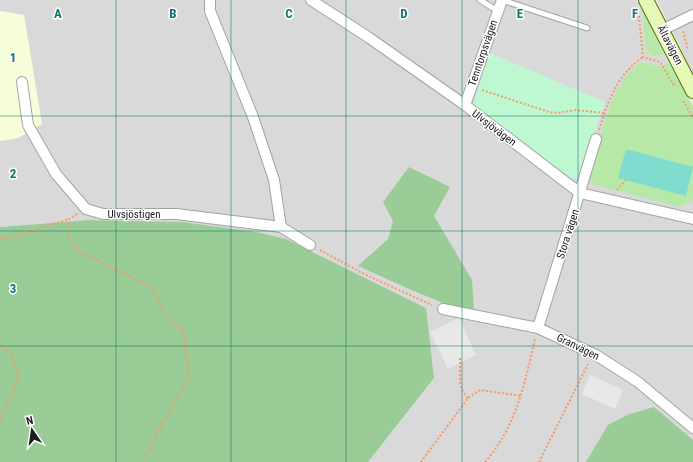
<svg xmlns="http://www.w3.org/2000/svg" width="693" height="462" font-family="'Roboto Condensed',sans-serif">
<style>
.residential{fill:#dad9d9}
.education{fill:#f6fed9}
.grass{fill:#b8e8a7}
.forest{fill:#9acc97}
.park{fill:#bef8d0}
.pitch{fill:#80dccf}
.parking{fill:#e8e8e8}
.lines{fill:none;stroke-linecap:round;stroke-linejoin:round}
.service-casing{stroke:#a3a3a3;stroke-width:7}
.minor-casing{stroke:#a3a3a3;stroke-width:12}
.secondary-casing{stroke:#4b7006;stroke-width:16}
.path{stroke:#f89968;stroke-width:2;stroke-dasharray:2 2;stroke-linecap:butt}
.service{stroke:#fff;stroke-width:5}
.minor{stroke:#fff;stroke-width:10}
.secondary{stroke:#e5f8b5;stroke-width:14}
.grid{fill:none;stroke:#0f766e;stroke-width:1;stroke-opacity:0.55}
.labels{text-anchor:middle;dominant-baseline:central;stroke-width:3;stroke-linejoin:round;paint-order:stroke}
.street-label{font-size:11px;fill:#1c1c1c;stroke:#fff}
.grid-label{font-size:13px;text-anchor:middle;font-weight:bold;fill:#0f766e;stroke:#fff;stroke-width:3;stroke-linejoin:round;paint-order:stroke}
</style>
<rect width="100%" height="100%" fill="#edece2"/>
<g class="residential">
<path d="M0,0h637l32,64 24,42v356h-325l66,-84 -9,-70 -168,-76 -75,-10 -93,-2 -89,7z"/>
<path d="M657,0h36v74l-2,-5z"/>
</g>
<path class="education" d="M0,11l24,4 18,109 -24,14 -18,3z"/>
<g class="grass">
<path d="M643,12l21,42 -10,2 -7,-4 -2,-7z"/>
<path d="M642,62l14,4 13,-2 24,42v94l-12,7 -91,-23 -1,-3c10,-35 19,-100 53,-119z"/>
</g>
<g class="forest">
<path d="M409,167l41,20 -16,29 38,64 2,30 -31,-7 -34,-14 -51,-23 30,-27 5,-18 -10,-19z"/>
<path d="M89,220l93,2 75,10 29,7 140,69 8,70 -66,84h-368v-235z"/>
<path d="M654,407l39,33v22h-107l22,-37 19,-10z"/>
</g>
<path class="park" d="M490,53l115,49 -25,75 -5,2 -5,-2 -97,-71z"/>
<path class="pitch" d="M626,149l67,18 -7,29 -68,-18z"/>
<g class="parking">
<path d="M459,318l17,37 -28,14 -18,-37z"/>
<path d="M590,375l33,15 -8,19 -33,-15z"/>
</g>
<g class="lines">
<defs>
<g id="service">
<path d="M480,0l18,11"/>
<path d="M502,0l85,28"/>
</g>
<g id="minor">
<path d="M311,0l57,37 97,68 115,88 113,26"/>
<path d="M662,30l31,-15"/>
<path d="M22,82l6,43 28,49 30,35 17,5h73l105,13 -7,-47 -21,-63 -43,-106v-11"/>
<path d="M465,105l37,-105"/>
<path d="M281,227l29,18"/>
<path d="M443,309l95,19 58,27 42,27 55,46"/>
<path d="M538,328l58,-189"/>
</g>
<path id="secondary" d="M646,0l47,91"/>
</defs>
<use href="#service" class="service-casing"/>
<use href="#minor" class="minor-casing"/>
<use href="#secondary" class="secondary-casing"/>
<g class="path">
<path d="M639,16l4,41 17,5 15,25"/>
<path d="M683,31l5,19"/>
<path d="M482,90l67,22 9,1 18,-3 28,3"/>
<path d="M683,101l10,16"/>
<path d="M599,130c9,-29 18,-55 44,-73"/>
<path d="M617,190l9,-10"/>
<path d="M77,214l-8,5v20l11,13 73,36 9,22 21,22 6,44 -47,86"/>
<path d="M0,239l10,-1 59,-19"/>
<path d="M320,250l44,24 68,31"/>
<path d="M0,345l11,9 8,25 -17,34 -2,10"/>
<path d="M460,358c1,15 -4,28 8,40"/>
<path d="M421,462l47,-64 12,-8 42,6"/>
<path d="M485,462c31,-35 40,-79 50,-123"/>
<path d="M539,462l49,-98"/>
</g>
<use href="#service" class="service"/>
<use href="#minor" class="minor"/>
<use href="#secondary" class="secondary"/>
</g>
<path class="grid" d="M116,0v462M231,0v462M346,0v462M462,0v462M578,0v462M0,116h693M0,231h693M0,346h693"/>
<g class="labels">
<g class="street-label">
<text transform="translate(670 45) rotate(63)">Ältavägen</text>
<text transform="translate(483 53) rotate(-71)">Tenntorpsvägen</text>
<text transform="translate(494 128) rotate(37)">Ulvsjövägen</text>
<text x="134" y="214">Ulvsjöstigen</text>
<text transform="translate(568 234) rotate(-72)">Stora vägen</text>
<text transform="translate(578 347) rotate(26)">Granvägen</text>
</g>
</g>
<g class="grid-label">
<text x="58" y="18">A</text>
<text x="173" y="18">B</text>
<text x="289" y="18">C</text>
<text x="404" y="18">D</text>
<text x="520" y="18">E</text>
<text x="635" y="18">F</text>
<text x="13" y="62">1</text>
<text x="13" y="178">2</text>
<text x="13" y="293">3</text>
</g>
<g transform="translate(32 430) rotate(347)" stroke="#ffffff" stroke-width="3" paint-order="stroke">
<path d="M0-3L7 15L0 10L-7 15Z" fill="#1c1c1c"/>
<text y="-6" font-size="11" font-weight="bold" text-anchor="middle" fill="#1c1c1c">N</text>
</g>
</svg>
